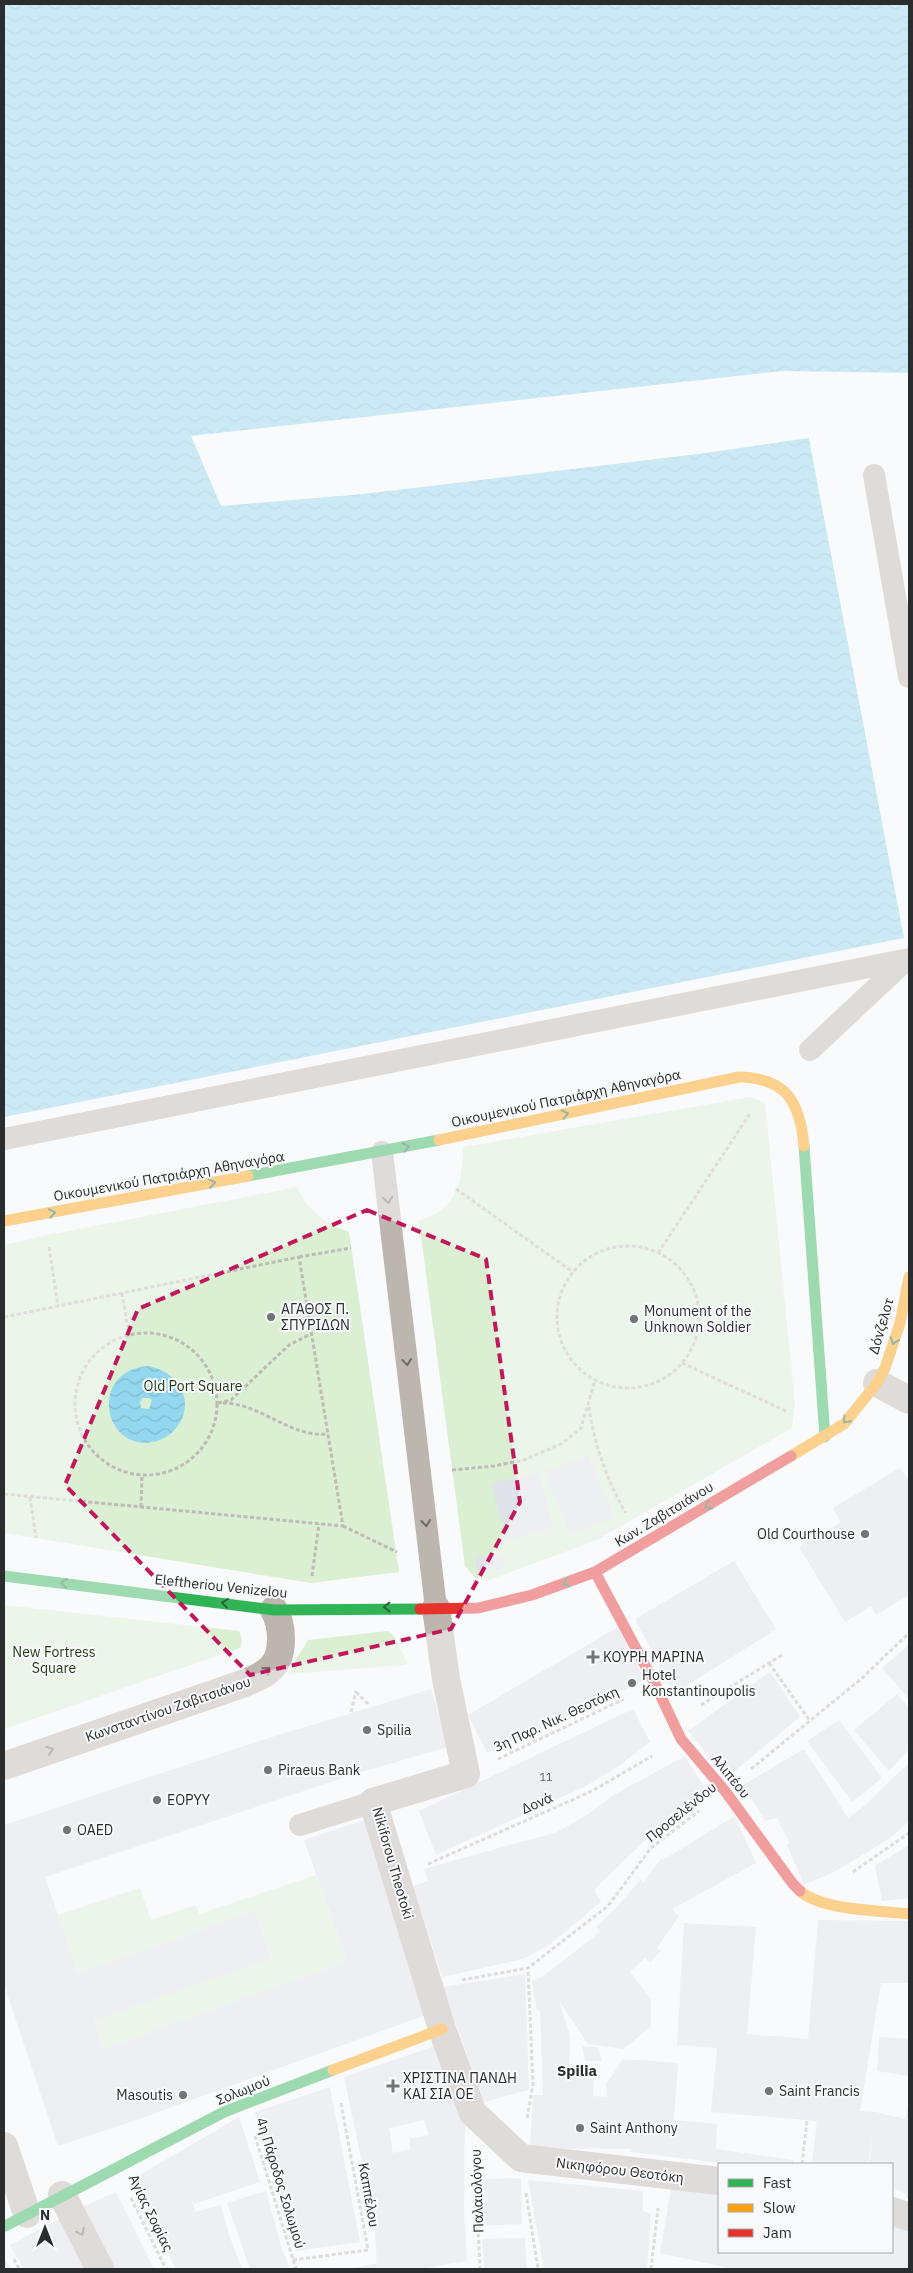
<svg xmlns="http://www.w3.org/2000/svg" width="913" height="2273" font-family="'IBM Plex Sans',sans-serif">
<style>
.green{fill:#dbefd3}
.water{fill:url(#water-waves);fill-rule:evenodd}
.pier{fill:#f9fafb}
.building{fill:#e0e2e9;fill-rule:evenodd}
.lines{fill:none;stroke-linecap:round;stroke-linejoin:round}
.path{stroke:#bebab5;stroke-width:3;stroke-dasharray:4 2.5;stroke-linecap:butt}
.lane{stroke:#bdb6ae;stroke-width:22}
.street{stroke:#bdb6ae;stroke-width:28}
.fast{stroke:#30b455;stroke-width:11}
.slow{stroke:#ff9f0a;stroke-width:11}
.jam{stroke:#e5322d;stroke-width:11}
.oneway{stroke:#2d623d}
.oneway2{stroke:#6d6a67}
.marked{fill:none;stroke:#c2185b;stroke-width:4;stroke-dasharray:10 6;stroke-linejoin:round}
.poi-dot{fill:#737475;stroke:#f8f9fc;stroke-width:2}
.labels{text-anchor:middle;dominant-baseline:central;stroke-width:4;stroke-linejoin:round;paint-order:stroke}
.number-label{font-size:11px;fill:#5a5c5e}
.street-label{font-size:14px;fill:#2b2c2d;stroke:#f8f9fc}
.poi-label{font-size:14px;fill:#2b2c2d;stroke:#f8f9fc;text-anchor:start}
.park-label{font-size:14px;fill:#1d3a0d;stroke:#f8f9fc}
.neighbourhood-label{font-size:15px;font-weight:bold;fill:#2b2c2d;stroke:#f8f9fc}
</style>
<defs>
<pattern id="water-waves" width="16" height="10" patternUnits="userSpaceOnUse" patternTransform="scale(1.25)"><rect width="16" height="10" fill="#94d8ef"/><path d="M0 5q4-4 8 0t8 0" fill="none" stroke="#80bacd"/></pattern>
</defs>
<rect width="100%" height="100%" fill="#f9fafb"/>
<g class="green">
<path d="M750,1097l15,6 30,302 -3,23 -195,112 -108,40 -14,-2 -10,-12 -46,-345c7,-3 16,-6 22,-11 19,-14 22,-41 22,-63z"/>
<path d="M297,1187c12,25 26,35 52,45l50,340 -88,11 -307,-50v-288l44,-10z"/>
<path d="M4,1605l235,26 3,9 -2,8 -236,81z"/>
<path d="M388,1631l5,4 13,25 1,4 -2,1 -118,9 21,-34z"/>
<path d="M316,1875l31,86 -244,88 -9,-29 178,-62 -17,-47 -177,62 -20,-58 82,-27 11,32 45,-15 3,9z"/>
</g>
<g class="water">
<path d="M4,4h905v457l-86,-27 -14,4 95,500 -900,179z"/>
<path d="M149,1366c24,5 44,27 33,53 -5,10 -14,19 -25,22 -53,15 -71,-71 -8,-75zM142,1398h7l3,2 -3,9 -8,-1 -1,-6z"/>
</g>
<path class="pier" d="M782,371l127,2v90l-86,-27 -11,3 93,500 -96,-501 -111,16 -335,40 -142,12 -30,-70z"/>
<g class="building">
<path d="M588,1455l26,62 -43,18 -26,-63z"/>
<path d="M900,1468l9,12v115l-33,20 -5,-9 -26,16 -46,-75 42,-25 -8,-14z"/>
<path d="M538,1472l15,55 -46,13 -16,-56z"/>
<path d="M503,1556l1,14h-28v-13z"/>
<path d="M734,1561l42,68 -102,65 -39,-75z"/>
<path d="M618,1627l27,53 -158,73 -19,-38z"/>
<path d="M909,1645v54l-27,-31z"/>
<path d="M770,1672l30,45 -74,61 -38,-47z"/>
<path d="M431,1689l17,58 -90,26 -313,104 33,96 177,-62 17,48 -178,61 9,29 244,-88 -43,-121 61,-20 69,192 -306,111 -70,23 -54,-162v-159l255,-84z"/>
<path d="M897,1694l12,14v41l-20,22 -35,-41z"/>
<path d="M633,1709l17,33 -30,23 -32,20 -152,70 -17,-44z"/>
<path d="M839,1720l43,58 -30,24 -45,-61z"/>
<path d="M804,1749l44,69 15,-11 46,-44v58l-20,18 -55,33 -30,13 -17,-40 3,-1 -13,-26 -12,3 -22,-36z"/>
<path d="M685,1756l23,37 -65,49 -49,48 7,12 -52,43 -26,14 -81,18 -29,-91 15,-5 -4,-12 133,-37 30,-17 25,-19z"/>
<path d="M735,1816l21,47 -84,46 7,7 -22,32 4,3 -11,12 -5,-5 -15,14 21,27v28l-28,22 -35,-5 -29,-43 11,35 -1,34 25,1 -1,25 14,1 -1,-13 17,-25 55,4 -4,57 43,4 -1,25 77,11v4h-64l-99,-12v-3l-100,-1 3,-53h10l-3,-85 -3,1 -5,-30 10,-4 58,-45 -4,-5 22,-21 23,-27 2,3 19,-24 1,2z"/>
<path d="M909,1845v53l-27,3 -7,-35z"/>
<path d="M818,1920l91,1v59l-1,3h-27l-21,128 16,1 29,7 4,-15v94l-4,-1 1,-3 -14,-7v-23h-23l5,-40 -6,40h-56l5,-43 -106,-9 6,-64 -40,-3 7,-122 72,4 -9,107 61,5z"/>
<path d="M525,1974l4,116 -45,12 -41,-115z"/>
<path d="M879,2037l30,2v37l-32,-5z"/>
<path d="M435,2046l32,71 -2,12 -1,81 3,51 -47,8h-71l28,-6 -3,-43 -30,-143zM424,2120l5,15 -19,3v11l-17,4 -4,-25z"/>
<path d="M582,2046l16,1 4,14h-17z"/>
<path d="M330,2087l30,155 -65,9 -40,-139z"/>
<path d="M239,2117l21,65 -66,22 -4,-8 6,16 25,-7 8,30 13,34h-66l-32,-62 -11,-28z"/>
<path d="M521,2178l1,46 -42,2 -1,-47z"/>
<path d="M528,2180l115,11v20l8,3 -4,55h-103z"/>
<path d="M672,2183l47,8v61h173v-27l17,4v40h-176l-73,-16z"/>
<path d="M266,2191l16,58 8,20h-40l-23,-66z"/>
<path d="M116,2192l38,77h-43l-31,-61z"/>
<path d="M61,2218l25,51h-62l-14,-24z"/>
<path d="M525,2238l2,31h-43l-2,-30z"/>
<path d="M4,2257l7,12h-7z"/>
</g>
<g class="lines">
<g class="path">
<path d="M456,1189l117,83"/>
<circle cx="628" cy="1317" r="71"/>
<path d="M49,1247l9,59"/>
<path d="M658,1253l93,-141"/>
<path d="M299,1257l52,-9"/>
<path d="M122,1293l7,42"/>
<path d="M4,1317l295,-60 44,269 -339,-32"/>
<circle cx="146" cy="1404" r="71"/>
<path d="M682,1363l106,49"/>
<path d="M218,1403l13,-3 58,-55 22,-11"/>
<path d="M223,1403c37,0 68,35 105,31"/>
<path d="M589,1407c5,37 18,74 37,106"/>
<path d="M452,1470l42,-4 30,-6 39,-17 18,-15 14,-48"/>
<path d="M30,1497l6,41"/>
<path d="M141,1507l1,-31"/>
<path d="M343,1526l54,26"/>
<path d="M312,1576l7,-52"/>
<path d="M769,1663l41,58"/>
<path d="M356,1692l14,14"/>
<path d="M701,1705l81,-50"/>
<path d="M351,1712l5,-21"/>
<path d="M498,1759l126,-60"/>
<path d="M751,1769l110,-90 48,-46"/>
<path d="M428,1864l164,-73 60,-35"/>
<path d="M853,1872l56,-39"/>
<path d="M462,1980l66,-12 80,-62 43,-58 48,-37"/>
<path d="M527,2118l6,-33 -5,-117"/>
<path d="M255,2136l41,133"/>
<path d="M475,2162l5,107"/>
<path d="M802,2164l5,-43"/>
<path d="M526,2193l12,76"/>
<path d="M131,2198l35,71"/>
<path d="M14,2259l5,10"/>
<path d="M293,2260l75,-10 -27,-147"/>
<path d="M651,2269l7,-61"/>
</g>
<g class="lane">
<path d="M874,475l35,202"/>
<path d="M810,1050l96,-90"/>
<path d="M4,1139l905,-180"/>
<path d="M382,1152l54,456"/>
<path d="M300,1825l73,-23"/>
</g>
<g class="street">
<path d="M877,1383l32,17"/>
<path d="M436,1608l10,71 20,95 -93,28 69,227 31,84 48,45 198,23"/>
<path d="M4,1766l241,-83c8,-4 18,-7 25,-14 15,-13 13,-43 4,-59"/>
<path d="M4,2146l23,68"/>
<path d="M62,2195l38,74"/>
<path d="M892,2211l17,6"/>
</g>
<g class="fast">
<path d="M804,1146l21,291"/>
<path d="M248,1176l191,-36"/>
<path d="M4,1576l270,34 146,-1"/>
<path d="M5,2226l219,-114 109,-42"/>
</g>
<g class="slow">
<path d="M439,1140l300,-63c47,1 61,24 65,69"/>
<path d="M4,1221l244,-45"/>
<path d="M791,1456l53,-32 33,-41 8,-15 15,-45 9,-46"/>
<path d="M800,1891c23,20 79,19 109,23"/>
<path d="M333,2070l109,-41"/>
</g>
<g class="jam">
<path d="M595,1572l60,112 26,55 44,52 68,93 7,7"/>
<path d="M420,1609l58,-1 54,-13 63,-23 196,-116"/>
</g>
</g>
<defs><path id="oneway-chevron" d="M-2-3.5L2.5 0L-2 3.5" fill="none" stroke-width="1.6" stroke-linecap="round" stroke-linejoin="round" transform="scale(1.25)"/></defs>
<g class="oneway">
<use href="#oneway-chevron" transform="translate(565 1114) rotate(-12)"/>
<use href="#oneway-chevron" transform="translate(406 1147) rotate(-12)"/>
<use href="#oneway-chevron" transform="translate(212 1183) rotate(-10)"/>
<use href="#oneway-chevron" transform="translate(52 1213) rotate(-10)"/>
<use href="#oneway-chevron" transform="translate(894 1341) rotate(109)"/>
<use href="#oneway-chevron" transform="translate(846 1420) rotate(133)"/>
<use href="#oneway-chevron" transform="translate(708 1506) rotate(149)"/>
<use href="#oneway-chevron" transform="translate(64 1583) rotate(-173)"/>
<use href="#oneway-chevron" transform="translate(566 1583) rotate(160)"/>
<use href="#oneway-chevron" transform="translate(225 1603) rotate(-173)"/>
<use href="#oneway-chevron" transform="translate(387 1607) rotate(179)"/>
</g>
<g class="oneway2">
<use href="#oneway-chevron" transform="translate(388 1200) rotate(83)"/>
<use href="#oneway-chevron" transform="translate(407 1362) rotate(83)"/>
<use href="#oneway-chevron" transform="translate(426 1523) rotate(83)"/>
<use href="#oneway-chevron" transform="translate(267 1670) rotate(-40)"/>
<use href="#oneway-chevron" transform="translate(50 1750) rotate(-19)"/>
<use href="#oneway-chevron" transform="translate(81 2232) rotate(63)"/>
</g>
<path d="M0 0H913V2273H0ZM367,1210l119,49 34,243 -69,127 -201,46 -185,-190 73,-176z" fill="#f9fafb" fill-opacity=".55" fill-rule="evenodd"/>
<path class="marked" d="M367,1210l119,49 34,243 -69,127 -201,46 -185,-190 73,-176z"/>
<g class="poi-dot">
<circle cx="271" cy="1317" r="5"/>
<circle cx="634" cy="1319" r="5"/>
<circle cx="865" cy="1534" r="5"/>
<path d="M590.5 1649.5h5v5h5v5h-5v5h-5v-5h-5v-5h5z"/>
<circle cx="632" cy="1683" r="5"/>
<circle cx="367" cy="1730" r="5"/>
<circle cx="268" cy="1770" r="5"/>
<circle cx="157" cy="1800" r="5"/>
<circle cx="67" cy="1830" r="5"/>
<path d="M390.5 2078.5h5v5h5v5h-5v5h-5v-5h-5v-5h5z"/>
<circle cx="769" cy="2091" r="5"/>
<circle cx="183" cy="2095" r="5"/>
<circle cx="580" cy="2128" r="5"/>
</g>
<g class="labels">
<g class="number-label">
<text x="546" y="1777">11</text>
</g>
<g class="street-label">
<text transform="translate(566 1098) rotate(-12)">Οικουμενικού Πατριάρχη Αθηναγόρα</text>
<text transform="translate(169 1176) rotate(-10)">Οικουμενικού Πατριάρχη Αθηναγόρα</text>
<text transform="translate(881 1326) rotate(-74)">Δόνζελοτ</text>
<text transform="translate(664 1514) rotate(-31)">Κων. Ζαβιτσιάνου</text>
<text transform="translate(221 1586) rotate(6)">Eleftheriou Venizelou</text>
<text transform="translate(168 1709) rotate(-19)">Κωνσταντίνου Ζαβιτσιάνου</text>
<text transform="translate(556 1719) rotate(-25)">3η Παρ. Νικ. Θεοτόκη</text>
<text transform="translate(731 1776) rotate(51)">Αλιπέου</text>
<text transform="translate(537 1803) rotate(-24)">Δονά</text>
<text transform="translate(681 1812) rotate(-39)">Προσελένδου</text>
<text transform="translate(393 1863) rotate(74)">Nikiforou Theotoki</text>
<text transform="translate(243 2090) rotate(-22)">Σολωμού</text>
<text transform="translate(620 2170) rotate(7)">Νικηφόρου Θεοτόκη</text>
<text transform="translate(281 2183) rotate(73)">4η Πάροδος Σολωμού</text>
<text transform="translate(477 2191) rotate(-92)">Παλαιολόγου</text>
<text transform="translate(369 2195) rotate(80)">Καππέλου</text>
<text transform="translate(151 2213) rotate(64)">Αγίας Σοφίας</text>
</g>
<g class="poi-label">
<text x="281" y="1309">ΑΓΑΘΟΣ Π.<tspan x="281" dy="16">ΣΠΥΡΙΔΩΝ</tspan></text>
<text x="644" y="1311">Monument of the<tspan x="644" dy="16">Unknown Soldier</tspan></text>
<text x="855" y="1534" text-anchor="end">Old Courthouse</text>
<text x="603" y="1657">ΚΟΥΡΗ ΜΑΡΙΝΑ</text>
<text x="642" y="1675">Hotel<tspan x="642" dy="16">Konstantinoupolis</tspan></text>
<text x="377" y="1730">Spilia</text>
<text x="278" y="1770">Piraeus Bank</text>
<text x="167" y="1800">EOPYY</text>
<text x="77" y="1830">OAED</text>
<text x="403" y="2078">ΧΡΙΣΤΙΝΑ ΠΑΝΔΗ<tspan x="403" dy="16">ΚΑΙ ΣΙΑ ΟΕ</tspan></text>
<text x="779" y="2091">Saint Francis</text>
<text x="173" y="2095" text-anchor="end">Masoutis</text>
<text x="590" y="2128">Saint Anthony</text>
</g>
<g class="park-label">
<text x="193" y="1386">Old Port Square</text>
<text x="54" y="1652">New Fortress<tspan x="54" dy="16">Square</tspan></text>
</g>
<g class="neighbourhood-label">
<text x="577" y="2070">Spilia</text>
</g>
</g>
<rect width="913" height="2273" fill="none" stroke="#2b2c2d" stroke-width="10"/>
<rect x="718" y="2163" width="175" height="90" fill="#f8f9fc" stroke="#a6a7a9"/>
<rect x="728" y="2179" width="25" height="8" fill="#30b455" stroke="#a6a7a9"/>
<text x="763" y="2188" font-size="15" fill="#2b2c2d">Fast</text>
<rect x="728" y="2204" width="25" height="8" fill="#ff9f0a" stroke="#a6a7a9"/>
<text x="763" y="2213" font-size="15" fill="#2b2c2d">Slow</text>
<rect x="728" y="2229" width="25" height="8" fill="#e5322d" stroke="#a6a7a9"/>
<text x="763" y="2238" font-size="15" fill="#2b2c2d">Jam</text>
<g transform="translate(45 2228)" stroke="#f8f9fc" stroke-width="4" paint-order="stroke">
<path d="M0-4L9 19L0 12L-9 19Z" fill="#2b2c2d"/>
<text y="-8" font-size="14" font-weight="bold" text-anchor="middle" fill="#2b2c2d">N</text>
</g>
</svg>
